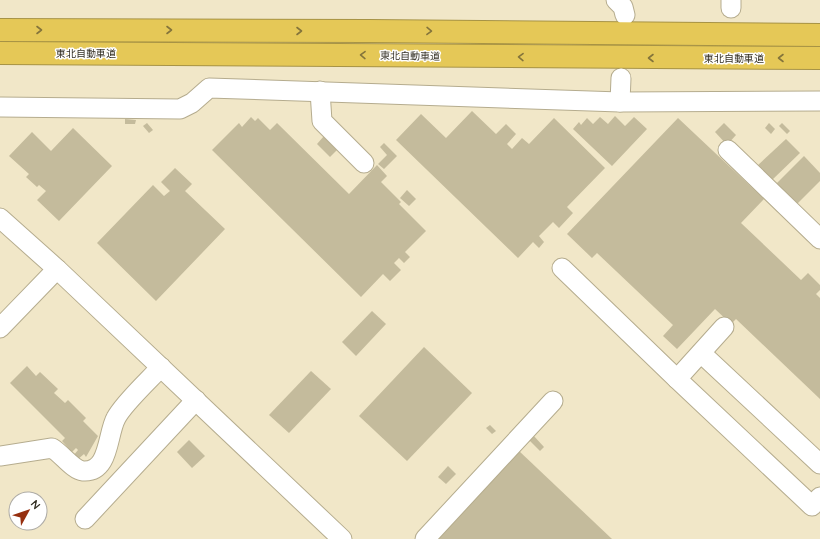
<svg xmlns="http://www.w3.org/2000/svg" width="820" height="539" font-family="Quicksand,'Noto Sans JP',sans-serif">
<style>
.building{fill:#c4bb9c}
.lines{fill:none;stroke-linecap:round;stroke-linejoin:round}
.minor-casing{stroke:#b5ac8e;stroke-width:21}
.highway-casing{stroke:#a79345;stroke-width:24}
.minor{stroke:#fff;stroke-width:19}
.highway{stroke:#e5c857;stroke-width:22}
.oneway{stroke:#84743b}
.labels{text-anchor:middle;dominant-baseline:central;stroke-width:3;stroke-linejoin:round;paint-order:stroke}
.street-label{font-size:10px;fill:#343024;stroke:#fff}
</style>
<rect width="100%" height="100%" fill="#f1e7c8"/>
<g class="building">
<path d="M472,111l24,23 10,-10 10,10 -9,10 5,5 10,-11 7,6 25,-26 51,50 -38,39 6,6 -14,15 -6,-6 -14,14 5,6 -5,6 -6,-6 -15,16 -122,-118 25,-26 25,24z"/>
<path d="M615,116l10,10 9,-9 13,12 -35,37 -39,-37 6,-7 2,3 6,-7 6,6 7,-7 8,7z"/>
<path d="M251,117l4,4 3,-3 12,12 7,-7 72,71 28,-29 10,11 -6,6 20,20 -2,2 27,27 -21,21 5,5 -6,6 -5,-5 -5,5 7,7 -11,11 -7,-7 -22,23 -149,-147 27,-27 3,4z"/>
<path d="M678,118l86,81 -23,24 60,57 7,-7 12,12v5l-4,4 4,4v101l-84,-80 -5,5 -16,-15 -38,40 -14,-13 10,-11 -76,-72 -5,5 -25,-24z"/>
<path d="M125,119l11,1 -1,4h-10z"/>
<path d="M147,123l6,7 -4,3 -6,-7z"/>
<path d="M724,123l12,12 -9,10 -12,-13z"/>
<path d="M769,123l6,6 -4,5 -6,-6z"/>
<path d="M782,123l8,8 -3,3 -8,-8z"/>
<path d="M73,128l39,38 -53,55 -22,-21 9,-9 -7,-6 -2,2 -11,-10 3,-3 -20,-18 23,-24 19,19z"/>
<path d="M324,136l14,13 -8,8 -13,-13z"/>
<path d="M786,139l14,14 -29,28 -14,-15z"/>
<path d="M384,143l13,13 -13,13 -6,-5 9,-9 -7,-8z"/>
<path d="M804,156l16,17v8l-23,23 -21,-20z"/>
<path d="M175,168l17,16 -7,7 40,38 -69,72 -59,-58 56,-58 11,11 6,-5 -9,-9z"/>
<path d="M407,190l9,9 -7,7 -9,-8z"/>
<path d="M372,311l14,13 -30,32 -14,-14z"/>
<path d="M424,347l48,46 -65,68 -48,-45z"/>
<path d="M27,366l9,10 4,-4 18,17 -4,4 11,10 3,-3 18,18 -3,3 15,15 -12,21 -2,-3 -7,6 -4,-4 5,-6 -2,-2 -4,4 -10,-11 3,-3 -55,-55z"/>
<path d="M311,371l20,18 -42,44 -20,-18z"/>
<path d="M490,425l6,6 -4,3 -6,-6z"/>
<path d="M533,435l11,12 -4,4 -11,-11z"/>
<path d="M189,440l16,16 -13,12 -15,-16z"/>
<path d="M518,450l94,89h-175z"/>
<path d="M448,466l8,8 -10,10 -8,-7z"/>
</g>
<g class="lines">
<defs>
<g id="minor">
<path d="M616,0l7,7 2,8"/>
<path d="M731,8v-8"/>
<path d="M320,91l2,30 42,42"/>
<path d="M620,102l1,-24"/>
<path d="M0,107l180,2 12,-6 17,-15 411,14 200,-1"/>
<path d="M728,150l92,89"/>
<path d="M0,218l57,51 285,270"/>
<path d="M562,268l115,111 135,127 8,-9"/>
<path d="M0,328l57,-59"/>
<path d="M701,353l119,111"/>
<path d="M677,379l47,-52"/>
<path d="M0,456l52,-8c10,6 21,22 31,23 27,2 24,-37 33,-53 7,-14 33,-38 45,-51"/>
<path d="M85,519l111,-119"/>
<path d="M425,539l128,-138"/>
</g>
<g id="highway">
<path d="M0,30l370,1 450,4"/>
<path d="M0,53l820,5"/>
</g>
</defs>
<use href="#minor" class="minor-casing"/>
<use href="#highway" class="highway-casing"/>
<use href="#minor" class="minor"/>
<use href="#highway" class="highway"/>
</g>
<defs><path id="oneway-chevron" d="M-2-3.5L2.5 0L-2 3.5" fill="none" stroke-width="1.6" stroke-linecap="round" stroke-linejoin="round"/></defs>
<g class="oneway">
<use href="#oneway-chevron" transform="translate(39 30)"/>
<use href="#oneway-chevron" transform="translate(169 30)"/>
<use href="#oneway-chevron" transform="translate(299 31)"/>
<use href="#oneway-chevron" transform="translate(429 31) rotate(1)"/>
<use href="#oneway-chevron" transform="translate(363 55) rotate(-179)"/>
<use href="#oneway-chevron" transform="translate(521 57) rotate(-179)"/>
<use href="#oneway-chevron" transform="translate(651 58) rotate(-180)"/>
<use href="#oneway-chevron" transform="translate(781 58) rotate(-180)"/>
</g>
<g class="labels">
<g class="street-label">
<text x="86" y="53">東北自動車道</text>
<text transform="translate(410 56) rotate(1)">東北自動車道</text>
<text x="734" y="58">東北自動車道</text>
</g>
</g>
<g transform="translate(28 511) rotate(50)"><circle r="19" fill="#ffffff" stroke="#aeaca7"/>
<path d="M0-3L7 15L0 10L-7 15Z" fill="#962f0f"/>
<text y="-6" font-size="11" font-weight="bold" text-anchor="middle" fill="#343024">N</text>
</g>
</svg>
